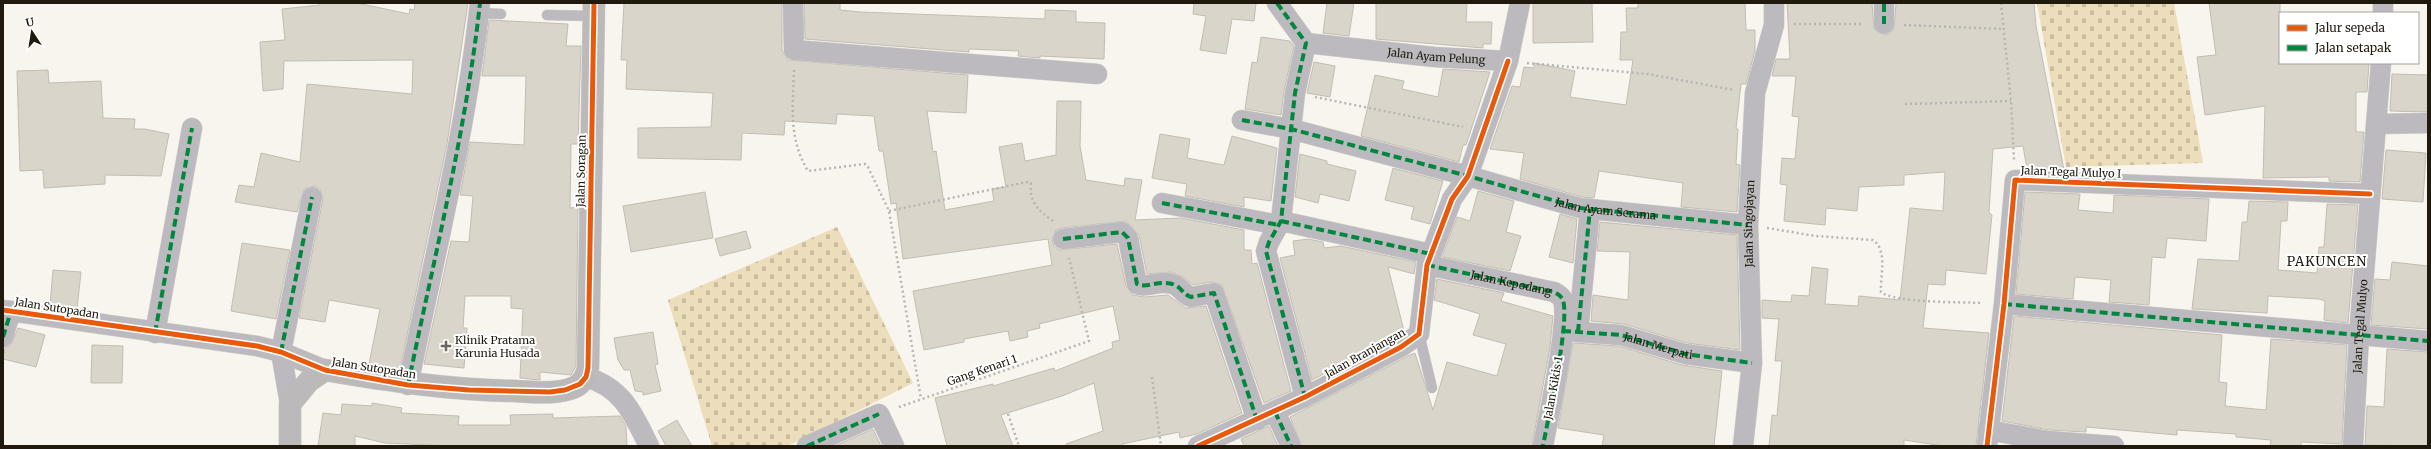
<svg xmlns="http://www.w3.org/2000/svg" width="2431" height="449" font-family="Merriweather,serif">
<style>
.cemetery{fill:url(#cemetery-stones)}
.building{fill:#dad5cb;stroke:#c2bdb4}
.lines{fill:none;stroke-linecap:round;stroke-linejoin:round}
.lane-casing{stroke:#d4d1cb;stroke-width:11}
.street-casing{stroke:#d4d1cb;stroke-width:21}
.secondary-casing{stroke:#d4d1cb;stroke-width:23}
.path{stroke:#b7b5b4;stroke-width:2.5;stroke-dasharray:2 3;stroke-linecap:butt}
.lane{stroke:#bcbabe;stroke-width:10}
.street{stroke:#bcbabe;stroke-width:20}
.secondary{stroke:#bcb9bb;stroke-width:22}
.quiet{stroke:#00873e;stroke-width:4;stroke-dasharray:8 4;stroke-linecap:butt}
.cycleway-casing{stroke:#fff;stroke-width:8}
.cycleway{stroke:#e8590c;stroke-width:5}
.poi-dot{fill:#6b675c;stroke:#fff;stroke-width:1.5}
.labels{text-anchor:middle;dominant-baseline:central;stroke-width:4;stroke-linejoin:round;paint-order:stroke}
.street-label{font-size:11px;fill:#1f1a0d;stroke:#fff}
.poi-label{font-size:11px;fill:#1f1a0d;stroke:#fff;text-anchor:start}
.quarter-label{font-size:13px;letter-spacing:1px;fill:#1f1a0d;stroke:#fff}
</style>
<defs>
<pattern id="cemetery-stones" width="16" height="16" patternUnits="userSpaceOnUse"><rect width="16" height="16" fill="#ecddbb"/><path d="M2 7V4a2 2 0 0 1 4 0v3zM10 15v-3a2 2 0 0 1 4 0v3z" fill="#cabda0"/></pattern>
</defs>
<rect width="100%" height="100%" fill="#f8f5ee"/>
<g class="cemetery">
<path d="M2037,3h137l29,160 -137,4z"/>
<path d="M837,227l76,156 -125,63h-76l-44,-146z"/>
</g>
<g class="building">
<path d="M320,3h37l52,11 1,-5 4,1 1,-7h53l-21,141 -47,225 -31,-5 11,-55 -51,-9 -4,22 -26,-4 24,-119 -3,-10 -6,-3 -10,3 -7,23 -62,-10 4,-17 15,2 7,-34 39,9 7,-78 105,10 1,-34 -129,1 -1,28 -20,2 -3,-49 25,-2 -3,-31 38,-4z"/>
<path d="M624,3h158v47l6,10 180,15 -2,38 -39,-2 6,41 3,-1 9,59 49,-9 -2,-12 14,-2 -7,-40 23,-4 3,18 31,-6 1,-54h24l-1,45 6,34 38,6 1,-8 17,2 -7,40 46,-2 63,12v20h7l1,14 5,-1 34,128 -27,12 -42,-118 -10,-3 -19,3 -10,-8 -12,-5 -24,2 -8,-39 -13,-14 -64,7 -6,2 -4,10 2,6 5,4 58,-6 9,42 7,9 11,2 24,-2 18,13 20,-2 36,107 -45,21 -17,4 -1,-6 -57,12 1,2h-57v-2l37,-13 -9,-48 -32,13 -61,19 12,31h-66l-12,-48 58,-14v2l61,-18 1,3 58,-23 -1,-6 8,-2 -7,-34 -74,18 1,4 -13,3 1,6 -18,4 -2,-10 -44,8v3l-40,8 -11,-59 139,-26 -4,-26 -145,20 -7,-56 -5,1 -8,-53h-4l-5,-35 -37,-2 -1,10 -51,-3 -1,14 -42,-2 -1,27 -103,-2v-30l73,-1 2,-34 -87,-4 1,-29h-6z"/>
<path d="M804,3h36v7l21,2 184,7v-9l31,1v11l29,1 -1,36 -64,-3v2l-22,-2 1,-5 -50,-2v3l-164,-13z"/>
<path d="M1194,3h62l-2,18 -22,-2 -6,35 -26,-4 6,-34 -13,-2z"/>
<path d="M1327,3h27l-5,33 -26,-3z"/>
<path d="M1376,3h91l-1,19h26l-1,22h-8v4l-107,-9z"/>
<path d="M1533,3h59l1,39 -60,1z"/>
<path d="M1638,3h107l1,27h9v21l-9,33h-5l-5,45h2l-2,35 4,1 -3,47 -56,-5 2,-24 -84,-12 -5,27 -12,-1 -62,-18 4,-26 -34,-4 22,-63 8,1 4,-20 10,1v-5l41,8 -5,26 56,8 7,-45h-13l1,-28h6l-1,-24h12z"/>
<path d="M1787,3h85l2,26 10,6 5,-1 5,-5 2,-26h138l2,23 28,144 -37,-1 -4,-23 -30,3 -4,63 3,3 -6,59 -40,-4 -1,15 -17,-1 -5,44 66,5 -13,113h-33l-39,-6v6h-135l3,-31 5,1 5,-55h-7l4,-42 -17,-1v-18l29,2 1,-7 17,1 3,-29 16,2 -3,35 33,2 1,-10 41,4 10,-92 33,3 2,-39 -41,3v10l-45,2 -2,24 -31,-3 -1,17 -41,-4 3,-36 -7,-1 2,-26 13,1 4,-42 -7,-1 4,-40h-24l4,-17h14z"/>
<path d="M2209,3h71v60h89l-2,29h-11v40h8l-4,50 -31,-1v-4l-66,1 2,-72 -60,9 -8,-58 19,-2z"/>
<path d="M489,20l79,4 -2,22h15l-3,98h-7l-1,64 8,-1 -2,159 -5,9 -31,-3v8l-20,-2 3,-69 -12,-1v-12h-46l-2,32h4l-3,40 -40,-4 27,-123 18,1 4,-46 -13,-1 10,-53 54,3 2,-69h-44z"/>
<path d="M1261,37l29,4 4,5 -10,45 -3,24 -36,-6 7,-47 5,1z"/>
<path d="M1314,62l21,4 -5,31 -23,-4z"/>
<path d="M1443,69l47,3 -24,73h-3l-4,17 -98,-26 14,-61 29,6 -2,8 36,8z"/>
<path d="M48,70l1,13 52,-2 2,37 32,1 -1,10h11l24,5 -8,42 -56,-1v9l-61,4 -1,-18 -23,1 -3,-100z"/>
<path d="M2392,74l36,1v37l-38,-1z"/>
<path d="M1160,134l30,5 -3,19 37,7 8,-29 45,12 -6,53 -27,-4v10l-59,-11 2,-12 -35,-6z"/>
<path d="M2386,150l40,3 -3,49 -41,-3z"/>
<path d="M1300,154l27,7v3l29,7 -7,30 -29,-7 -2,9 -23,-6z"/>
<path d="M1393,168l50,13 -13,43 -19,-5 3,-12 -29,-7z"/>
<path d="M1478,191l36,10 -8,31 15,4 -11,35 -68,-14 15,-40 13,4z"/>
<path d="M705,192l8,46 -82,14 -8,-46z"/>
<path d="M2025,192l55,2 -2,16 35,3 1,-18 95,4 -3,42 -39,-3 -2,20 -13,-1 -3,48 -40,-3 2,-22 -36,-3 -2,22 -57,-5z"/>
<path d="M2249,201l39,1 -1,19h-6l-3,49 39,3 2,-26h5l3,-43 31,1 -10,118 -24,-3 1,-19 -6,-2 -51,-3 -1,17 -75,-4 6,-50 41,2 3,-39h5z"/>
<path d="M1560,214l17,5 -4,44 -24,-6z"/>
<path d="M1600,222l137,13 3,115 -53,-7 -63,-19 -33,-3 2,-26 35,5 2,-48 -33,-1z"/>
<path d="M746,231l5,17 -31,8 -5,-17z"/>
<path d="M1308,239l15,3 1,6 17,-2 75,16 -2,12 -26,-7 16,64 -92,49 -32,-122 15,-3 -2,-14z"/>
<path d="M242,243l48,7 -14,69 -45,-8z"/>
<path d="M2392,262l36,4v63l-57,-4 4,-46 15,1z"/>
<path d="M53,270l28,2 -4,37 -27,-4z"/>
<path d="M1437,279l67,14 -3,8 52,15 -3,31 -18,99h-230l-12,-29 120,-62 5,-2 18,57 14,-48 50,14 9,-32 -33,-9 7,-21 -46,-14z"/>
<path d="M2014,316l208,19 -3,47 8,1 -2,23 41,4 5,-71 76,6 -5,99 -41,-2v4h-31l1,-6 -35,-3v-3l-59,-4v5l-91,-8v5l-37,-2 -47,-9z"/>
<path d="M18,328l27,7 -9,32 -33,-8 2,-11 6,-3z"/>
<path d="M653,332l5,32 -3,1 6,26 -18,4v-3l-8,-1 -5,-21h-6l-6,-10 -4,-22z"/>
<path d="M1573,343l46,3 63,19 40,6 -8,75h-112l2,-11 -46,-7z"/>
<path d="M92,345l31,1 -1,37h-31z"/>
<path d="M2387,349l41,3v94l-63,-1 2,-39 17,1z"/>
<path d="M372,403l30,5 -1,5 58,3 -1,9h53l-1,-10 43,-1v4l67,-2 6,10 1,20h-174l-68,-3 -30,-7v10h-37l5,-33 18,2 1,-11 30,2z"/>
<path d="M677,420l15,26h-26l-8,-15z"/>
<path d="M1269,426l9,20h-34l-3,-7z"/>
<path d="M873,429l8,17h-46z"/>
</g>
<g class="lines">
<defs>
<g id="lane">
<path d="M479,13l22,1"/>
<path d="M547,15l47,1"/>
<path d="M1419,334l13,54"/>
</g>
<g id="street">
<path d="M793,3l1,47 303,24"/>
<path d="M1277,3l29,40 -11,50 -14,128 -12,21 -3,9 39,146"/>
<path d="M2383,13v-10"/>
<path d="M1884,24v-21"/>
<path id="s1" d="M1306,43l128,14 74,4 12,-58"/>
<path d="M1242,120l49,9 177,47 112,32 168,17"/>
<path d="M2377,124l51,-1"/>
<path d="M1162,203l117,22"/>
<path d="M1281,221l150,33"/>
<path d="M1063,239l59,-7 6,6 9,46c8,4 18,-2 28,-1 16,0 16,11 26,14l23,-4 43,127"/>
<path id="s2" d="M1427,265l127,27c4,2 7,4 9,8 7,23 -15,118 -20,146"/>
<path d="M2004,304l424,37"/>
<path d="M3,310l254,36 24,6 44,18"/>
<path d="M1563,331l58,4 64,19 67,9"/>
<path d="M1578,332l12,-123"/>
<path d="M155,333l37,-205"/>
<path d="M3,337l8,-26"/>
<path d="M586,377c37,11 47,37 63,69"/>
<path d="M408,385c26,-127 58,-254 72,-382"/>
<path d="M290,404l-9,-52 31,-155"/>
<path d="M1275,412l16,34"/>
<path d="M1988,430l60,11 66,5"/>
<path d="M807,446l72,-32 15,32"/>
<path d="M1198,446l107,-49 96,-50 18,-13 8,-69 25,-66 16,-23 40,-115"/>
<path id="s3" d="M1743,446l9,-83 -4,-138 7,-132 19,-68v-22"/>
<path d="M1987,446l17,-142 11,-124 355,14"/>
<path id="s4" d="M2353,446l6,-111 22,-272"/>
</g>
<path id="secondary" d="M290,446v-42l19,-23 16,-11c64,11 126,20 190,21 19,1 42,4 60,-4 8,-4 11,-11 13,-19l6,-365"/>
</defs>
<use href="#lane" class="lane-casing"/>
<use href="#street" class="street-casing"/>
<use href="#secondary" class="secondary-casing"/>
<g class="path">
<path d="M2001,3l10,98 3,59"/>
<path d="M1794,24h69"/>
<path d="M1904,25l100,4"/>
<path d="M1527,63l121,11 86,16"/>
<path d="M794,70c-1,36 -6,68 14,101l57,-7 3,3 21,44 32,188"/>
<path d="M1315,97l148,30"/>
<path d="M1905,104l106,-3"/>
<path d="M889,211l138,-29 4,1c-2,19 7,27 22,38"/>
<path d="M1767,228l49,8 57,4c15,10 7,36 8,52 13,11 82,10 102,11"/>
<path d="M1152,377l9,69"/>
<path d="M899,407l190,-66 -20,-83"/>
<path d="M1008,414l11,32"/>
</g>
<use href="#lane" class="lane"/>
<use href="#street" class="street"/>
<use href="#secondary" class="secondary"/>
<g class="quiet">
<path d="M1277,3l29,40 -11,50 -14,128 -12,21 -3,9 39,146"/>
<path d="M1884,24v-21"/>
<path id="s5" d="M1242,120l49,9 177,47 112,32 168,17"/>
<path d="M1162,203l117,22"/>
<path d="M1281,221l150,33"/>
<path d="M1063,239l59,-7 6,6 9,46c8,4 18,-2 28,-1 16,0 16,11 26,14l23,-4 43,127"/>
<path d="M1427,265l127,27c4,2 7,4 9,8 7,23 -15,118 -20,146"/>
<path d="M2004,304l424,37"/>
<path id="s6" d="M1563,331l58,4 64,19 67,9"/>
<path d="M1578,332l12,-123"/>
<path d="M155,333l37,-205"/>
<path d="M3,337l8,-26"/>
<path d="M281,352l31,-155"/>
<path d="M408,385c26,-127 58,-254 72,-382"/>
<path d="M1275,412l16,34"/>
<path d="M807,446l72,-32"/>
</g>
<defs>
<g id="cycleway">
<path d="M3,310l254,36 24,6 44,18 83,15 61,5 81,2 15,-2 15,-6 6,-7 2,-9 6,-365"/>
<path d="M1198,446l107,-49 96,-50 18,-13 8,-69 25,-66 16,-23 40,-115"/>
<path d="M1987,446l17,-142 11,-124 355,14"/>
</g>
</defs>
<use href="#cycleway" class="cycleway-casing"/>
<use href="#cycleway" class="cycleway"/>
</g>
<path class="poi-dot" d="M444 340h4v4h4v4h-4v4h-4v-4h-4v-4h4z"/>
<g class="labels">
<g class="street-label">
<text stroke="none"><textPath href="#s1" startOffset="131">Jalan Ayam Pelung</textPath></text>
<text transform="translate(581 171) rotate(-89)">Jalan Soragan</text>
<text transform="translate(2071 172) rotate(2)">Jalan Tegal Mulyo I</text>
<text stroke="none"><textPath href="#s5" startOffset="375">Jalan Ayam Serama</textPath></text>
<text stroke="none"><textPath href="#s3" startOffset="223">Jalan Singojayan</textPath></text>
<text stroke="none"><textPath href="#s2" startOffset="86">Jalan Kepodang</textPath></text>
<text transform="translate(57 308) rotate(9)">Jalan Sutopadan</text>
<text stroke="none"><textPath href="#s4" startOffset="120">Jalan Tegal Mulyo</textPath></text>
<text stroke="none"><textPath href="#s6" startOffset="97">Jalan Merpati</textPath></text>
<text transform="translate(1365 353) rotate(-29)">Jalan Branjangan</text>
<text transform="translate(374 368) rotate(9)">Jalan Sutopadan</text>
<text transform="translate(982 370) rotate(-19)">Gang Kenari 1</text>
<text transform="translate(1553 388) rotate(-80)">Jalan Kikis 1</text>
</g>
<g class="poi-label">
<text x="455" y="340">Klinik Pratama<tspan x="455" dy="13">Karunia Husada</tspan></text>
</g>
<g class="quarter-label">
<text x="2327" y="261">PAKUNCEN</text>
</g>
</g>
<rect width="2431" height="449" fill="none" stroke="#1f1a0d" stroke-width="8"/>
<rect x="2279" y="12" width="140" height="52" fill="#ffffff" stroke="#a5a39e"/>
<rect x="2287" y="25" width="20" height="6" fill="#e8590c" stroke="#a5a39e"/>
<text x="2315" y="32" font-size="12" fill="#1f1a0d">Jalur sepeda</text>
<rect x="2287" y="45" width="20" height="6" fill="#00873e" stroke="#a5a39e"/>
<text x="2315" y="52" font-size="12" fill="#1f1a0d">Jalan setapak</text>
<g transform="translate(32 32) rotate(348)" stroke="#ffffff" stroke-width="3" paint-order="stroke">
<path d="M0-3L7 15L0 10L-7 15Z" fill="#1f1a0d"/>
<text y="-6" font-size="11" font-weight="bold" text-anchor="middle" fill="#1f1a0d">U</text>
</g>
</svg>
